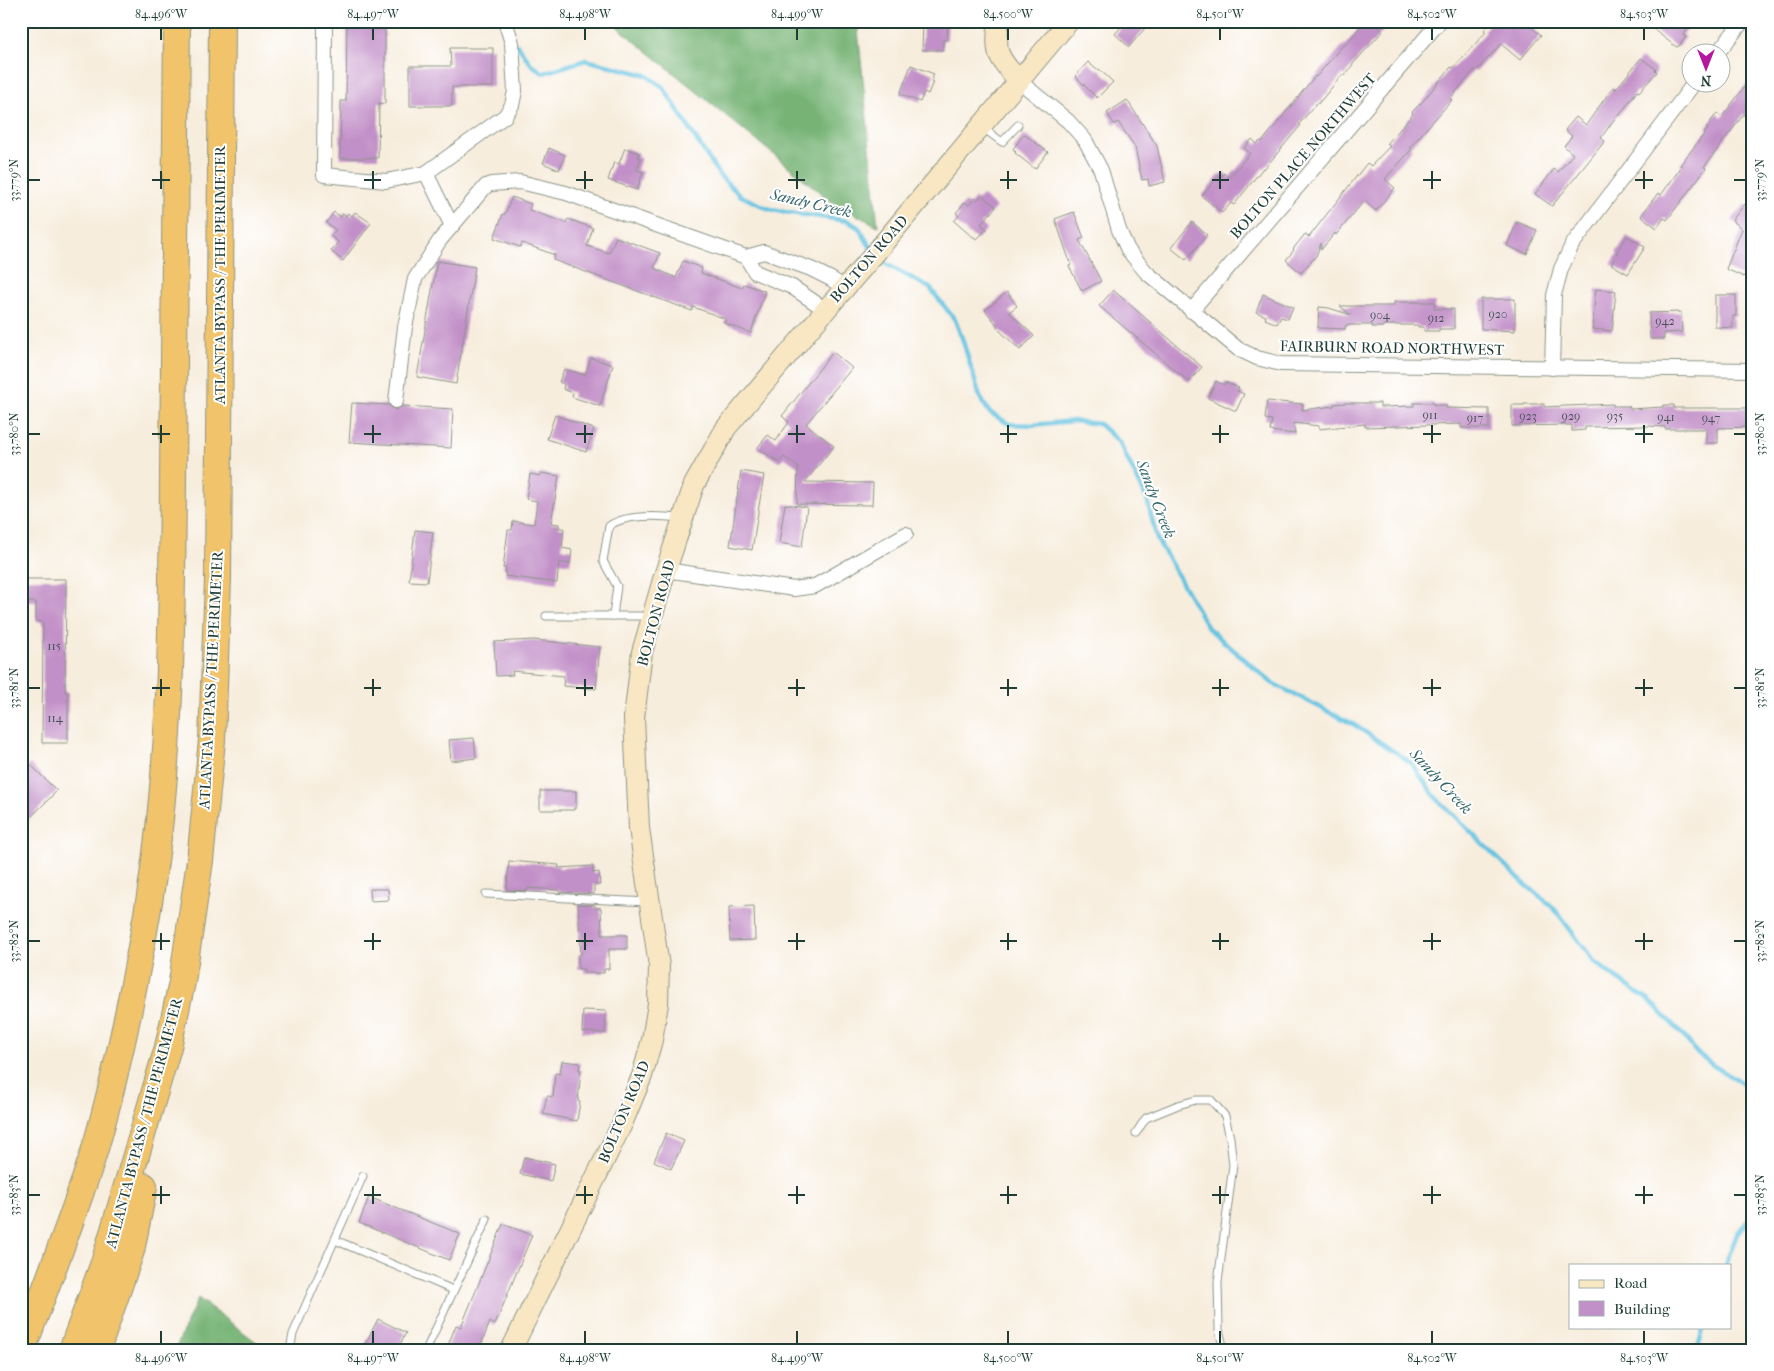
<svg xmlns="http://www.w3.org/2000/svg" width="1774" height="1371" font-family="'IM FELL French Canon',serif">
<style>
.forest{fill:#76b374;stroke:#4a7854}
.lines{fill:none;stroke-linecap:round;stroke-linejoin:round}
.stream{stroke:#63c3e1;stroke-width:4.5}
.building{fill:#c290c8}
.lane-casing{stroke:#8b9588;stroke-width:9}
.street-casing{stroke:#8b9588;stroke-width:16}
.secondary-casing{stroke:#8b9588;stroke-width:22}
.highway-casing{stroke:#8b9588;stroke-width:28}
.lane{stroke:#fff;stroke-width:7}
.street{stroke:#fff;stroke-width:14}
.secondary{stroke:#f9e7c3;stroke-width:20}
.highway{stroke:#f1c36a;stroke-width:26}
.ticks{fill:none;stroke:#1f3d34;stroke-width:2}
.labels{text-anchor:middle;dominant-baseline:central;stroke-width:4;stroke-linejoin:round;paint-order:stroke}
.number-label{font-size:12px;fill:#485259}
.street-label{font-size:15px;fill:#1f3d34;stroke:#fff}
.water-label{font-size:16px;font-style:italic;fill:#336568;stroke:#fff}
.neatline{fill:none;stroke:#1f3d34;stroke-width:2}
.ticks-label{font-size:12px;text-anchor:middle;fill:#1f3d34}
</style>
<rect width="100%" height="100%" fill="#fff"/>
<filter id="ink" filterUnits="userSpaceOnUse"><feTurbulence type="fractalNoise" baseFrequency=".02" numOctaves="2"/><feDisplacementMap in="SourceGraphic" scale="10" xChannelSelector="R" yChannelSelector="G"/><feConvolveMatrix kernelMatrix="1 2 1 2 8 2 1 2 1" color-interpolation-filters="sRGB"/></filter>
<filter id="wash" filterUnits="userSpaceOnUse"><feTurbulence type="fractalNoise" baseFrequency=".0096" numOctaves="4" result="noise"/><feDisplacementMap in="SourceGraphic" scale="20" xChannelSelector="R" yChannelSelector="G"/><feGaussianBlur stdDeviation="1.12" result="paint"/><feColorMatrix in="noise" values="0 0 0 0 0 0 0 0 0 0 0 0 0 0 0 0 0 1.4 0 .05"/><feComposite in="paint" operator="in"/></filter>
<g filter="url(#wash)">
<rect width="100%" height="100%" fill="#f7eddd"/>
<g class="forest">
<path d="M610,21h247l21,205 -45,-23z"/>
<path d="M198,1298l69,52h-92z"/>
</g>
<g class="lines">
<g class="stream">
<path d="M517,45l14,19 12,9 43,-13 60,15 17,12 56,88 22,21 26,12 11,3 70,10 11,7 12,20"/>
<path d="M880,257l6,7 44,24 25,32 7,18 18,59 9,15 20,12 23,1 41,-4 26,3 20,18 28,57 10,40 51,89 64,55 81,41 57,38 27,37 82,80 34,28 41,54 19,15 37,25 32,33 14,18 18,14 39,24"/>
<path d="M1725,1265l12,-31 16,-20"/>
<path d="M1697,1350l7,-23"/>
</g>
</g>
<g id="blocks">
<g class="building">
<path d="M347,21h38v83l-6,-1 -1,55h-38l1,-57h5z"/>
<path d="M923,21h25l-1,19h-4v10h-21z"/>
<path d="M1126,21h25l-22,26 -14,-13z"/>
<path d="M1365,21h7l11,10 -30,33 -8,12 -2,-2 -25,30 -1,-1 -18,21 2,1 -37,44 -1,-1 -29,37 -3,-2 -9,10 -20,-17 18,-22 2,2 2,-3 5,5 21,-25 -6,-5 8,-9 5,5 3,-3 2,1 53,-66 1,1 27,-32 1,1z"/>
<path d="M1492,21h32l17,14 -21,25 -19,-16 -25,27 -2,-1 -24,29 2,1 -42,47 2,2 -27,30 10,9 -19,23 -12,-10 -28,34 -1,-2 -14,17v-7l-5,13 -15,17 -15,-13 8,-10 -1,-1 12,-15 4,3 58,-74 4,3 19,-20 -3,-2 26,-30 -1,-2 11,-11 28,-34 2,1 33,-36 -2,-2z"/>
<path d="M1659,21h36l-12,14 3,2 -8,10 -3,-1 -22,-17z"/>
<path d="M450,48h43v39h-41v19h-42v-40h41z"/>
<path d="M1641,58l15,11 -1,1 2,2 -18,20 -2,-1 -18,25 -1,-2 -17,24 4,3 -53,65 -17,-12 19,-25 4,3 15,-18 -9,-8 8,-10 -7,-6 11,-13 10,8 27,-38 3,2z"/>
<path d="M1088,62l9,8 2,-1 14,13 -16,16 -22,-22z"/>
<path d="M911,65l23,9 -3,7 2,1 -5,12 -4,-2 -4,10 -20,-8z"/>
<path d="M1753,75v34l-5,7 -4,-2 -40,53 2,1 -39,52 -3,-2 -7,10 -16,-12 17,-23 3,2 21,-29 -2,-1 28,-36 -2,-1 11,-15 5,4z"/>
<path d="M1127,100l30,46 8,36 -16,4 -1,-7 -6,1 -7,-33 -17,-25 -4,2 -7,-11z"/>
<path d="M1024,134l24,18 -13,17 -20,-16 1,-1 -3,-3z"/>
<path d="M549,148l16,7 -6,15 -16,-7z"/>
<path d="M625,148l14,5 -1,4 3,1 -4,12 6,2 -6,18 -29,-10 6,-18 5,2z"/>
<path d="M982,195l14,12 -15,17 6,5 -10,10 -7,-4 -16,-14 5,-5 -3,-3 9,-11 4,3 6,-7 2,2z"/>
<path d="M512,197l19,7 -2,6 37,13 2,-4 25,9 -6,18 22,7 7,-16 44,16 -6,15 22,10 7,-17 19,7 -1,5 41,15 2,-4 21,7 -14,42 -27,-10 2,-4 -33,-12 -1,4 -139,-51 2,-5 -33,-12 -2,4 -26,-9 9,-24h2z"/>
<path d="M1745,204l6,5 2,-4v51l-9,21 -18,-8 16,-40 -10,-9z"/>
<path d="M334,212l7,5 2,-4 3,3 2,-3 4,3 3,-4 16,11 -28,38 -12,-10 7,-9 -7,-6 5,-6 -10,-7z"/>
<path d="M1074,212l10,26 -5,2 22,41 -19,10 -13,-25 2,-1 -16,-46z"/>
<path d="M1192,222l15,13 -21,25 -15,-12z"/>
<path d="M1517,222l20,8 -10,24 -20,-8z"/>
<path d="M1627,236l18,11 -17,27 -17,-10 7,-10 -2,-1z"/>
<path d="M437,261l38,6 -19,117 -39,-7z"/>
<path d="M1596,289l20,2 -4,40 -20,-2z"/>
<path d="M1113,290l89,77 -13,15 -90,-76z"/>
<path d="M1007,292l10,14 -8,6 25,24 -14,14 -23,-22 1,-2 -13,-16z"/>
<path d="M1263,294l30,13 -5,12 -7,-2 -4,7 -12,-5 1,-3 -10,-4z"/>
<path d="M1715,295h21v21h-3v12l-18,-1z"/>
<path d="M1481,299h34v32l-34,-2z"/>
<path d="M1394,302h41l-1,7h20v20h-15v2h-15v-4h-6v-2h-35v2h-11v-2h-26l-1,4 -27,-1 1,-21 10,1 22,7 -11,-9h54z"/>
<path d="M1681,312l1,20 -18,1v6h-14l-1,-26z"/>
<path d="M833,352l19,16 -46,56 28,22 -29,36 68,1 -1,22 -75,-1 1,-37 -14,-10 -5,5 -22,-14 11,-13 8,6 13,-19 -7,-6z"/>
<path d="M591,358l22,7 -13,41 -28,-9 1,-4 -10,-4 1,-5 -5,-2 5,-13 21,6z"/>
<path d="M1216,381l8,4 1,-3 14,6 -2,3 7,3 -8,17 -28,-13z"/>
<path d="M1267,401l36,3 -1,6 32,-4v-2l12,-1h34v4l34,-1v-3h20v2h12v3l43,1v19h-28v-4l-96,3v-3l-46,5v-3l-26,-3 2,11 -25,-3 2,-11 -7,-1z"/>
<path d="M352,403l37,2 6,5 8,-4 50,3 -2,39 -102,-6z"/>
<path d="M1524,404h20v3l69,-3v2h16l1,3 33,-2v-2h11v3h79v19l-35,1v15h-12v-14h-41v-2l-17,-1 -63,1v3l-13,1v-6l-60,1v-21h12z"/>
<path d="M555,415l39,14 -8,23 -39,-13z"/>
<path d="M741,471l23,4 -12,75 -22,-4z"/>
<path d="M541,473l18,3 -8,47 8,1v4h5l-2,20 10,2 -2,14 -11,-2 -2,21 -52,-7 1,-8h-3l5,-38h4l1,-9 21,3 3,-23 -11,-2 4,-25 10,2z"/>
<path d="M785,504l22,3 -5,40 -23,-4z"/>
<path d="M415,530l18,2 -6,50 -18,-1z"/>
<path d="M21,579h45l-1,113h3v51h-26l1,-121 -7,-1v-19h-15z"/>
<path d="M534,640l66,7 -4,42 -33,-3 1,-10 -52,-5 1,4 -17,1 -2,-34z"/>
<path d="M474,738l2,20 -25,3 -2,-21z"/>
<path d="M30,764l27,27 -36,36v-55z"/>
<path d="M540,791h36v17h-2v2h-34z"/>
<path d="M509,861l50,4 -1,3 35,-2v7l6,-1 1,13h-6v9l-35,-2v-2l-31,-2 -1,3 -20,-1z"/>
<path d="M370,889h18l1,11 -18,1z"/>
<path d="M578,904l17,1v3h6l1,27h25v14h-18v20h-5v4h-20v-4h-6v-14h3z"/>
<path d="M754,906l1,34 -25,1 -1,-34z"/>
<path d="M583,1010l23,1 -1,22 -23,-1z"/>
<path d="M562,1061l18,2 -1,7h2l-3,31 2,1 -3,19 -34,-7 4,-18 6,1 2,-24 5,1z"/>
<path d="M666,1133l18,8 -13,28 -17,-8z"/>
<path d="M524,1157l31,7 -4,17 -31,-7z"/>
<path d="M369,1197l91,37 -11,26 -90,-37z"/>
<path d="M503,1224l29,11 -37,90 -5,-3 -11,28h-33l10,-25 5,2z"/>
<path d="M378,1319l28,14 -9,17h-35z"/>
</g>
</g>
</g>
<g filter="url(#ink)">
<use href="#blocks" fill-opacity="0" stroke="#8b9588" stroke-width="1"/>
<g class="lines">
<defs>
<g id="lane">
<path d="M983,128l19,14 16,-17"/>
<path d="M546,616h104"/>
<path d="M613,616l4,-30 -14,-25 6,-35c16,-12 52,-10 71,-8"/>
<path d="M486,894l162,8"/>
<path d="M1136,1133l10,-15 32,-13 18,-5h15l14,16 5,22 3,27 -15,117 1,48 5,20"/>
<path d="M335,1240l118,50"/>
<path d="M290,1350l3,-16 70,-158"/>
<path d="M426,1350l61,-131"/>
</g>
<g id="street">
<path d="M325,21l-1,154 62,6 40,-8 79,-57 7,-11 3,-14 -3,-48 -7,-22"/>
<path d="M1718,52l25,-31"/>
<path d="M1019,81l49,40 17,19 16,30 18,60 9,20 18,22 92,77 19,9 24,6 472,6"/>
<path d="M426,173l26,53"/>
<path d="M746,257l9,15 37,15 34,23"/>
<path d="M1191,311l249,-290"/>
<path d="M1552,368l2,-73 7,-26 11,-24 123,-163"/>
<path d="M396,401l9,-74 10,-48 25,-39 46,-54 5,-2 29,-2 46,11 180,64 18,-5 47,17 20,10 14,9"/>
<path d="M666,570l128,19 21,-3 91,-52"/>
</g>
<g id="secondary">
<path d="M999,21c-5,33 -1,36 20,60"/>
<path d="M511,1350l111,-226 20,-48 10,-36 6,-36 1,-38 -20,-138 -5,-110 8,-66 22,-76 30,-91 32,-57 98,-116 47,-54 198,-237"/>
</g>
<g id="highway">
<path d="M22,1350c25,-66 51,-131 72,-198 23,-77 39,-158 53,-238 25,-145 25,-292 26,-439 2,-151 3,-302 4,-454"/>
<path d="M72,1350l33,-90 63,-213 14,-65 18,-121 12,-121 6,-161 4,-558"/>
<path d="M97,1350l34,-99 13,-65"/>
</g>
</defs>
<use href="#lane" class="lane-casing"/>
<use href="#street" class="street-casing"/>
<use href="#secondary" class="secondary-casing"/>
<use href="#highway" class="highway-casing"/>
<use href="#lane" class="lane"/>
<use href="#street" class="street"/>
<use href="#secondary" class="secondary"/>
<use href="#highway" class="highway"/>
</g>
</g>
<path class="ticks" d="M161,28v12M373,28v12M585,28v12M797,28v12M1008,28v12M1220,28v12M1432,28v12M1644,28v12M161,171v18M373,171v18M585,171v18M797,171v18M1008,171v18M1220,171v18M1432,171v18M1644,171v18M28,180h12M152,180h18M364,180h17M576,180h17M788,180h17M1000,180h17M1212,180h17M1423,180h18M1635,180h18M1734,180h12M161,425v18M373,425v18M585,425v18M797,425v18M1008,425v18M1220,425v18M1432,425v18M1644,425v18M28,434h12M152,434h18M364,434h17M576,434h17M788,434h17M1000,434h17M1212,434h17M1423,434h18M1635,434h18M1734,434h12M161,679v17M373,679v17M585,679v17M797,679v17M1008,679v17M1220,679v17M1432,679v17M1644,679v17M28,688h12M152,688h18M364,688h17M576,688h17M788,688h17M1000,688h17M1212,688h17M1423,688h18M1635,688h18M1734,688h12M161,933v17M373,933v17M585,933v17M797,933v17M1008,933v17M1220,933v17M1432,933v17M1644,933v17M28,941h12M152,941h18M364,941h17M576,941h17M788,941h17M1000,941h17M1212,941h17M1423,941h18M1635,941h18M1734,941h12M161,1186v18M373,1186v18M585,1186v18M797,1186v18M1008,1186v18M1220,1186v18M1432,1186v18M1644,1186v18M28,1195h12M152,1195h18M364,1195h17M576,1195h17M788,1195h17M1000,1195h17M1212,1195h17M1423,1195h18M1635,1195h18M1734,1195h12M161,1331v13M373,1331v13M585,1331v13M797,1331v13M1008,1331v13M1220,1331v13M1432,1331v13M1644,1331v13"/>
<g class="labels">
<g class="number-label">
<text x="1498" y="314">920</text>
<text x="1380" y="315">904</text>
<text x="1436" y="318">912</text>
<text x="1665" y="321">942</text>
<text x="1430" y="415">911</text>
<text x="1528" y="416">923</text>
<text x="1571" y="416">929</text>
<text x="1615" y="416">935</text>
<text x="1666" y="417">941</text>
<text x="1475" y="418">917</text>
<text x="1711" y="418">947</text>
<text x="54" y="646">115</text>
<text x="55" y="718">114</text>
</g>
<g class="street-label">
<text transform="translate(1303 156) rotate(-49)">BOLTON PLACE NORTHWEST</text>
<text transform="translate(869 259) rotate(-49)">BOLTON ROAD</text>
<text transform="translate(220 275) rotate(-90)">ATLANTA BYPASS / THE PERIMETER</text>
<text transform="translate(1392 348) rotate(1)">FAIRBURN ROAD NORTHWEST</text>
<text transform="translate(656 613) rotate(-75)">BOLTON ROAD</text>
<text transform="translate(211 680) rotate(-87)">ATLANTA BYPASS / THE PERIMETER</text>
<text transform="translate(624 1112) rotate(-67)">BOLTON ROAD</text>
<text transform="translate(144 1123) rotate(-75)">ATLANTA BYPASS / THE PERIMETER</text>
</g>
<g class="water-label">
<text transform="translate(811 203) rotate(13)">Sandy Creek</text>
<text transform="translate(1156 499) rotate(69)">Sandy Creek</text>
<text transform="translate(1441 781) rotate(47)">Sandy Creek</text>
</g>
</g>
<rect width="1774" height="1371" fill="none" stroke="#fff" stroke-width="55"/>
<rect x="1569" y="1264" width="162" height="65" fill="#ffffff" stroke="#a5b1ae"/>
<rect x="1579" y="1280" width="25" height="8" fill="#f9e7c3" stroke="#a5b1ae"/>
<text x="1614" y="1288" font-size="15" fill="#1f3d34">Road</text>
<rect x="1579" y="1301" width="25" height="15" fill="#c290c8" stroke="#a5b1ae"/>
<text x="1614" y="1314" font-size="15" fill="#1f3d34">Building</text>
<g transform="translate(1706 68) rotate(180)"><circle r="24" fill="#ffffff" stroke="#a5b1ae"/>
<path d="M0-4L9 19L0 12L-9 19Z" fill="#b5179e"/>
<text y="-8" font-size="14" font-weight="bold" text-anchor="middle" fill="#1f3d34">N</text>
</g>
<rect x="28" y="28" width="1718" height="1316" class="neatline"/>
<g class="ticks-label">
<text x="161" y="18">84.496°W</text>
<text x="373" y="18">84.497°W</text>
<text x="585" y="18">84.498°W</text>
<text x="797" y="18">84.499°W</text>
<text x="1008" y="18">84.500°W</text>
<text x="1220" y="18">84.501°W</text>
<text x="1432" y="18">84.502°W</text>
<text x="1644" y="18">84.503°W</text>
<text transform="translate(1760 180) rotate(-90)" y="4">33.779°N</text>
<text transform="translate(14 180) rotate(-90)" y="4">33.779°N</text>
<text transform="translate(1760 434) rotate(-90)" y="4">33.780°N</text>
<text transform="translate(14 434) rotate(-90)" y="4">33.780°N</text>
<text transform="translate(1760 688) rotate(-90)" y="4">33.781°N</text>
<text transform="translate(14 688) rotate(-90)" y="4">33.781°N</text>
<text transform="translate(1760 941) rotate(-90)" y="4">33.782°N</text>
<text transform="translate(14 941) rotate(-90)" y="4">33.782°N</text>
<text transform="translate(1760 1195) rotate(-90)" y="4">33.783°N</text>
<text transform="translate(14 1195) rotate(-90)" y="4">33.783°N</text>
<text x="161" y="1362">84.496°W</text>
<text x="373" y="1362">84.497°W</text>
<text x="585" y="1362">84.498°W</text>
<text x="797" y="1362">84.499°W</text>
<text x="1008" y="1362">84.500°W</text>
<text x="1220" y="1362">84.501°W</text>
<text x="1432" y="1362">84.502°W</text>
<text x="1644" y="1362">84.503°W</text>
</g>
</svg>
